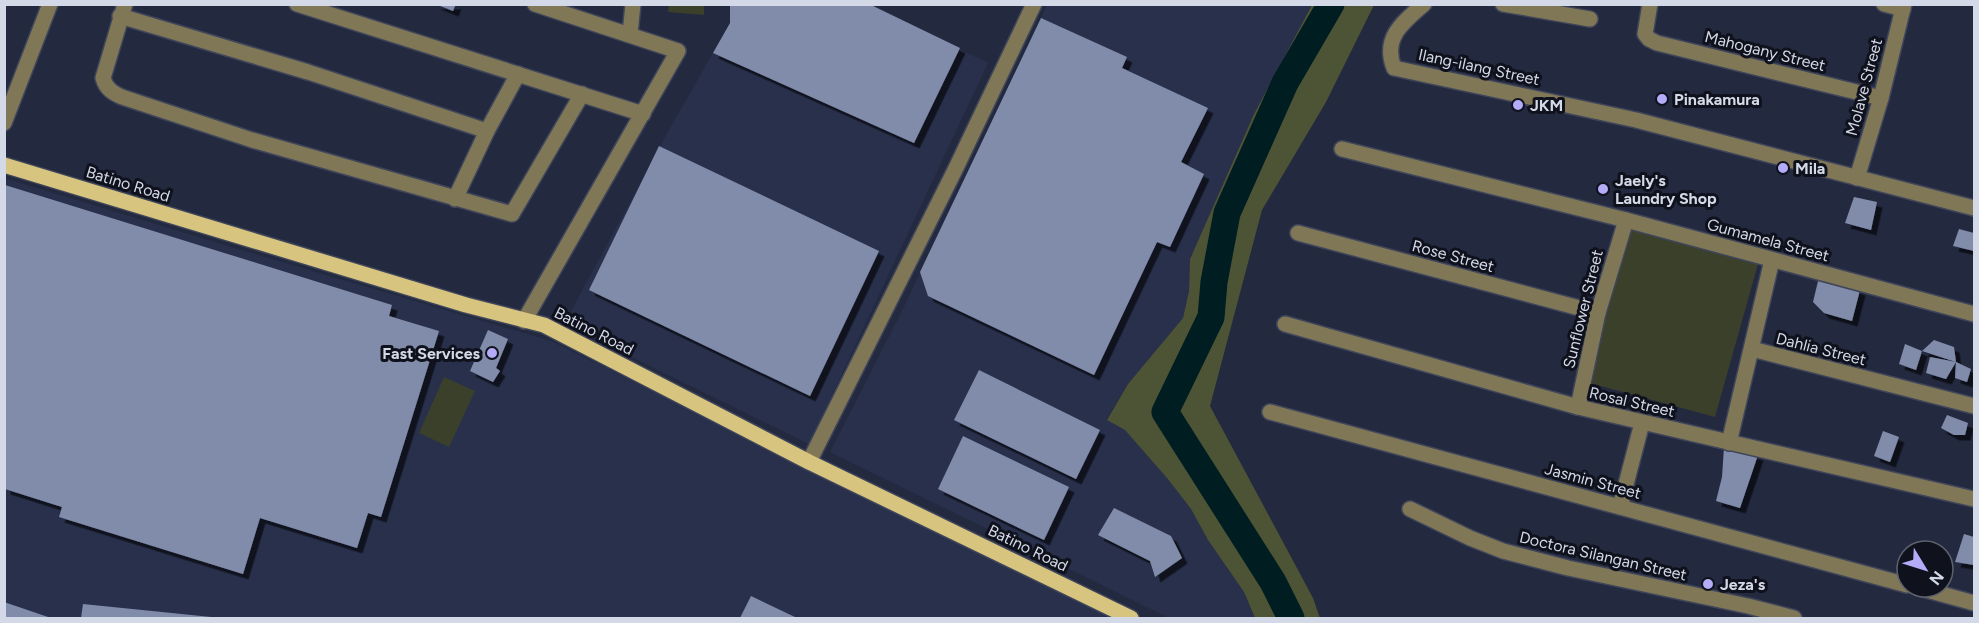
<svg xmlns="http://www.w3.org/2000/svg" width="1979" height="623" font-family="Figtree,sans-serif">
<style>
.built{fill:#28304c}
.green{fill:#3b402b}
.forest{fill:#4c5435}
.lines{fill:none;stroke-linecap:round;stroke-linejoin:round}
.river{stroke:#001d21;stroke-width:27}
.building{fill:#818cab;filter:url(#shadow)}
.minor-casing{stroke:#3f455a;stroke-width:18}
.major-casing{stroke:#3f455a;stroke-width:18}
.minor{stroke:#807756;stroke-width:15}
.major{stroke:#d7c47e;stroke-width:15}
.poi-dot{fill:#b4acf9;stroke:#0f121c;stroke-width:2}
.labels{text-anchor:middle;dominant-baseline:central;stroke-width:6;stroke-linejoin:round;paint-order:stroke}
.street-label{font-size:16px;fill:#d4d9e7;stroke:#0f121c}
.poi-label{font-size:16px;font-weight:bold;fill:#d4d9e7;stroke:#0f121c;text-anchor:start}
</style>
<defs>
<filter id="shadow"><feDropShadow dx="5.5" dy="5.5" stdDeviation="0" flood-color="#0009"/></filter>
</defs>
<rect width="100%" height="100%" fill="#23293f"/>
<g class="built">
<path d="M730,5h139l119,58 -179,381 -245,-120 105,-194 61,-107z"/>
<path d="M1047,5h265l-58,109 -64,145 -1,32 -6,27 -55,66 -21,35 18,10 42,49 24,31 17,31 36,52 11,26h-86l-339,-166 72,-141z"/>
<path d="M4,178l244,74 303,89 565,277h-1111z"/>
</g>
<g class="green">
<path d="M669,5h35v10l-36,-3z"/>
<path d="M1628,229l130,35 -43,153 -129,-35z"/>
<path d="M444,377l31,14 -26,56 -30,-14z"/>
</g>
<path class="forest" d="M1312,5h62l-48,97 -64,108 -52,196 103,192 7,20h-65l-11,-26 -36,-52 -17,-31 -24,-31 -42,-48 -18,-10 21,-36 55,-66 6,-27 1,-32 64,-145z"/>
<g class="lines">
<path class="river" d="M1291,618l-18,-36 -108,-170 46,-95 3,-35 13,-69 58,-130 46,-79"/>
</g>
<g class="building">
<path d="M435,4h21l-3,7z"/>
<path d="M730,4h139l91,44 -46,95 -201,-90 17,-30z"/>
<path d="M1041,18l86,39 -5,11 86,40 -27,54 23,12 -34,73 -13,-5 -63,133 -166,-79 -8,-24z"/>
<path d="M659,146l220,105 -69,145 -221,-106z"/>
<path d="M5,185l387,120 -3,11 50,15 -58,186 -13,-4 -11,35 -97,-30 -17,56 -184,-57 3,-10 -57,-18z"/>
<path d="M1854,197l23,5 -6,28 -26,-7z"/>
<path d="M1959,229l15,4v18l-21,-5z"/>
<path d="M1819,277l41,13 -8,31 -28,-8 -11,-11z"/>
<path d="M488,330l20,9 -12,29 4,3 -7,11 -23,-11z"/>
<path d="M1934,340l20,7 2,15 15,7 -4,13 -12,-4 1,-16 -10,17 -20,-6 4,-16 26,5 -34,-11z"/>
<path d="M1905,344l17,7 -6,19 -17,-6z"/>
<path d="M979,370l121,60 -24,49 -122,-59z"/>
<path d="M1947,415l21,8 -3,12h-11l-13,-7z"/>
<path d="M1883,431l16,6 -9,25 -16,-6z"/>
<path d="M963,436l106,51 -25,53 -106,-51z"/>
<path d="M1724,447l34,8 -18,53 -24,-7 6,-24z"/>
<path d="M1114,508l57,28 11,22 -27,19 -5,-16 -52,-26z"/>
<path d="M1964,534l10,3v28l-19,-3z"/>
<path d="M751,596l46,22h-57z"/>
<path d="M4,602l47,16h-47z"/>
<path d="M83,604l128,13v1h-130z"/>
</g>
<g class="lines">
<defs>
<g id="minor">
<path d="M125,4l-22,74c3,11 10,15 19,19l130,43 260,74 70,-120"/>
<path d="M297,4l346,110"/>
<path d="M1424,4c-21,18 -42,34 -30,64l242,52 338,88"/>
<path d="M1503,4l87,15"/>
<path d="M1650,4l-5,30 4,5 8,4 224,55"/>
<path d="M1884,4l19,5"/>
<path d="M120,16l188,56 179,59"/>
<path d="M630,34l3,-30"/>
<path d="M4,123l46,-119"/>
<path d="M1342,149l284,71 348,94"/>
<path d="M1857,178l24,-80 23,-94"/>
<path d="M455,199l32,-68 31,-57"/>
<path d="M1298,233l300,80"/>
<path d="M524,321l154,-270 -143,-47"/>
<path d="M1285,324l293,83 396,92"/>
<path d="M1752,349l222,57"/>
<path d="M1578,407l20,-94 28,-93"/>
<path d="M1270,412l637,173"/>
<path d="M1729,443l43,-183"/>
<path d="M809,462l146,-292 79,-166"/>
<path d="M1620,507l22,-84"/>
<path d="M1410,509l60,29 33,13 65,17 180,38 46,12"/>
<path d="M1916,587l58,16"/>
</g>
<path id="major" d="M4,165l462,140 78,20 265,137 322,156"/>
</defs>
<use href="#minor" class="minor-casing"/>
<use href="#major" class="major-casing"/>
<use href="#minor" class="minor"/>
<use href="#major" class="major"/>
</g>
<g class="poi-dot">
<circle cx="1662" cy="99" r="6"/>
<circle cx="1518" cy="105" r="6"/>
<circle cx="1783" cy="168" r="6"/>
<circle cx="1603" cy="189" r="6"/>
<circle cx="492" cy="353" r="6"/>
<circle cx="1708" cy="584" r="6"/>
</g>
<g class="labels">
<g class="street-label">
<text transform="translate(1765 51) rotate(14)">Mahogany Street</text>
<text transform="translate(1479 67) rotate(12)">Ilang-ilang Street</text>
<text transform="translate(1864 87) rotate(-75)">Molave Street</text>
<text transform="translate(128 184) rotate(17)">Batino Road</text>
<text transform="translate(1768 240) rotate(15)">Gumamela Street</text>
<text transform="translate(1453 256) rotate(15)">Rose Street</text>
<text transform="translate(1583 309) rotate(-76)">Sunflower Street</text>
<text transform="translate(594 331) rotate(27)">Batino Road</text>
<text transform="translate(1821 349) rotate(14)">Dahlia Street</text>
<text transform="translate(1632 402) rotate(13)">Rosal Street</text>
<text transform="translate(1593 481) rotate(15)">Jasmin Street</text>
<text transform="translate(1028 548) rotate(26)">Batino Road</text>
<text transform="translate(1603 556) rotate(13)">Doctora Silangan Street</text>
</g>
<g class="poi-label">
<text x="1674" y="99">Pinakamura</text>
<text x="1530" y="105">JKM</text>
<text x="1795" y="168">Mila</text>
<text x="1615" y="180">Jaely's<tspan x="1615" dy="18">Laundry Shop</tspan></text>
<text x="480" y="353" text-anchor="end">Fast Services</text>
<text x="1720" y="584">Jeza's</text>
</g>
</g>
<rect width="1979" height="623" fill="none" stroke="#d4d9e7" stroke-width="12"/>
<g transform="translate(1925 569) rotate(128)"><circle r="28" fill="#0f121c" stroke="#5e626d" stroke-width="1.5"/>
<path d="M0-4.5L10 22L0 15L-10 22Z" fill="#b4acf9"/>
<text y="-9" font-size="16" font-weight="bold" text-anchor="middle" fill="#d4d9e7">N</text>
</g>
</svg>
